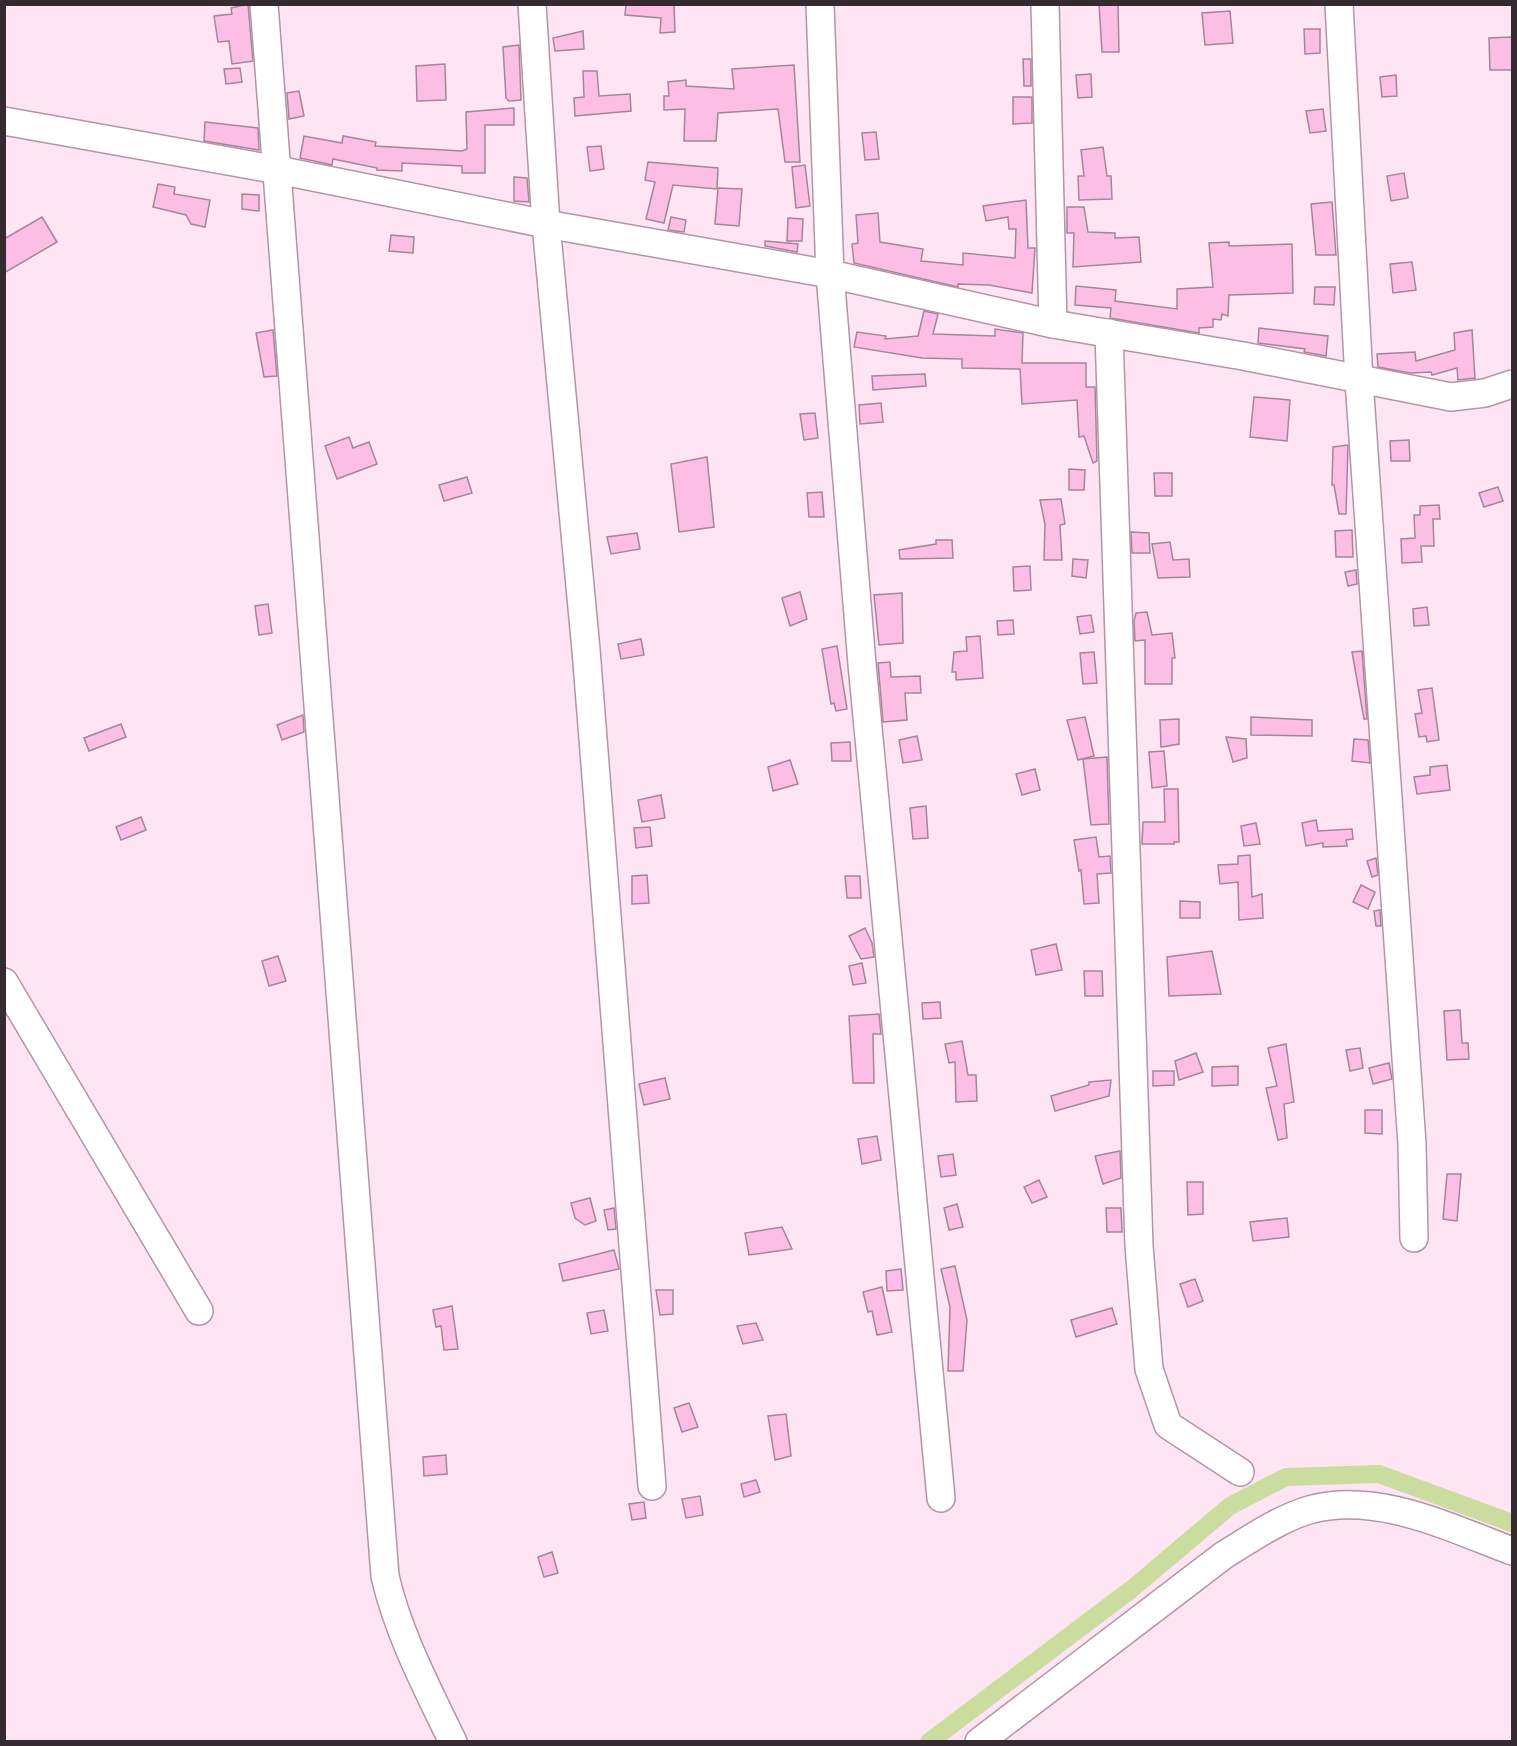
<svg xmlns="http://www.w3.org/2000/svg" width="1517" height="1746" font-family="Barlow,sans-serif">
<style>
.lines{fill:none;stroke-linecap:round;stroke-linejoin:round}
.canal{stroke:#cadd9f;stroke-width:18}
.building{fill:#fcbee4;stroke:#a48698;stroke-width:1.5}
.minor-casing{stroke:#b395a6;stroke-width:30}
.minor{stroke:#fff;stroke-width:27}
</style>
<rect width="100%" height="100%" fill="#ffe5f4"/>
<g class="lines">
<path class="canal" d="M929,1742l204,-154 97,-82 56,-29 93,-3 133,49"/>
</g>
<g class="building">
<path d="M248,4l5,57 -21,3 -3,-23 -11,1 -4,-26 18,-2 -1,-6z"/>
<path d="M626,4h48l1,28 -15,1 1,-15 -36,-3z"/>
<path d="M1099,4h19l1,48h-17z"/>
<path d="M1230,11l3,32 -28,2 -3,-32z"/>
<path d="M1304,29h16v24l-15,1z"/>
<path d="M583,31l1,18 -29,2 -2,-13z"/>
<path d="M1512,37v33h-22l-1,-32z"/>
<path d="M519,45l2,55 -12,1 -3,-3 -3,-51z"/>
<path d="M1023,59h8v27h-7z"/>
<path d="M445,64l1,36 -29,1 -1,-35z"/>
<path d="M794,65l6,97h-15l-7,-53 -60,4 -2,28h-32l1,-32 -21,1v-14h5l-1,-14 18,-2v6l48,3 -2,-20z"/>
<path d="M240,68l2,14 -16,2 -2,-15z"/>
<path d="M583,71h14l2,25 31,-2 1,17 -56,5 -1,-18 10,-1z"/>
<path d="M1091,74l1,23 -14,1 -2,-23z"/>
<path d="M1396,75l1,21 -15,1 -2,-20z"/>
<path d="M299,91l5,25 -15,3 -2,-26z"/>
<path d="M1013,97h19v26l-19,1z"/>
<path d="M514,108v17h-29v48h-23v-7l-60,-3v8l-25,-1v-2l-44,-9 -1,6 -32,-7 4,-22 38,7 1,-7 33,6 -1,4 87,5 5,-2 -1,-37z"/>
<path d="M1323,109l3,22 -16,2 -4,-22z"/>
<path d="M205,122l53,6 1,22 -55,-9z"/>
<path d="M876,132l3,27 -14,1 -3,-27z"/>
<path d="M601,146l3,23 -14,2 -3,-24z"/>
<path d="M1103,147l4,29h4l1,23 -33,1 -1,-24h6l-3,-26z"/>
<path d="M648,162l70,6 -1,21 -44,-4 -9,38 -18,-4 9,-37 -10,-2z"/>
<path d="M805,165l5,41 -14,2 -4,-41z"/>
<path d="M1404,173l4,25 -17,3 -4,-25z"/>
<path d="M514,177l13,1 2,24 -15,-1z"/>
<path d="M158,184l17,3 -1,7 36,6 -5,27 -14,-3 -5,-9 -33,-8z"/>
<path d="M718,188l24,1 -3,37 -24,-2z"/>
<path d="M242,194l17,1v16l-17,-2z"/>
<path d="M1026,200l2,48h7l-3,45 -43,-8 -31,-1v3l-104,-24 -2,-19 6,-1 -2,-28 22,-2 2,29 43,7 -2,12 42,4v-12l52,5 1,-29h-7l-1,-12 -22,4 -3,-15z"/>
<path d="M1332,202l4,53h-20l-5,-51z"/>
<path d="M1067,207h17l4,25 27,1v5l24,-1 2,25 -68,5 1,-34h-7z"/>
<path d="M42,217l15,25 -53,31v-34z"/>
<path d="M671,217l15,3 -2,12 -16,-2z"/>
<path d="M788,218l15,1 -1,22h-15z"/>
<path d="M391,235l23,2 -1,16 -24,-2z"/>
<path d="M765,241l33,3 -1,8 -32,-6z"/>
<path d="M1229,242v4l63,-2 1,49 -64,2 -1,21 -6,-2 -1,6 -8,-1v8l-14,1v5l-89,-15 1,-10 -36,-3 1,-19 40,4 -1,11 62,8v-20l36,-2 -4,-44z"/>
<path d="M1412,262l4,28 -23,3 -3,-29z"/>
<path d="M1315,287h20l-1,18 -20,-1z"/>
<path d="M924,311l14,3 -5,20 62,2v-7l28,4 -1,30h64v24h9l2,74 -4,2 -9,-27 -5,1 -2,-37 -55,4 -2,-35 -58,-1v-9l-40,-1 -68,-11 3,-15 29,4 -1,3 33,-3z"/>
<path d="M1259,328l69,8 -2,20 -22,-4 1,-3 -47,-6z"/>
<path d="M273,330l4,46 -13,1 -8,-44z"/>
<path d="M1472,330l3,48 -17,2 -1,-12 -25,7 -1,-3 -21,1 -32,-6 -1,-13 38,-2 1,9 39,-11 -1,-17z"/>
<path d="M925,374l1,12 -53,4 -1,-14z"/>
<path d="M1254,397l36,3 -3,41 -37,-4z"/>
<path d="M881,403l2,19 -23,2 -1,-19z"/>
<path d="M815,413l3,25 -14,2 -4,-26z"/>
<path d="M349,437l4,11 16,-6 8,22 -40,15 -12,-33z"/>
<path d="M1409,440l1,21h-19l-1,-20z"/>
<path d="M1348,445l-2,69h-7l-5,-29h-2l1,-38z"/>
<path d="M707,457l7,70 -35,5 -8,-68z"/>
<path d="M1069,469l16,1 -1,20h-15z"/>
<path d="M1154,473h18v23h-17z"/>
<path d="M467,477l5,16 -28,8 -5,-16z"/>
<path d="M1498,487l5,14 -19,6 -5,-14z"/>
<path d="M822,492l2,25h-15l-2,-24z"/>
<path d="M1061,499l4,25 -5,1 2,35h-18l1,-36 -5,-24z"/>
<path d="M1439,505l1,14h-7l1,27h-13l1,16 -20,1 -1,-24 14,-1 -1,-23h6v-9z"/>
<path d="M1352,530l1,27h-17l-1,-26z"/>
<path d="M1131,532l18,1 1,20h-18z"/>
<path d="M637,533l3,16 -29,5 -4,-17z"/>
<path d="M936,540h16l1,18 -53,1 -1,-9 37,-6z"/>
<path d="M1170,542l3,18 16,-1 1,18 -32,1 -6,-34z"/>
<path d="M1073,559l15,1 -2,18 -14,-2z"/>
<path d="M1030,566l1,24 -17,1 -1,-24z"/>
<path d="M1356,570l1,14 -9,2 -3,-14z"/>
<path d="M800,592l7,27 -17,7 -8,-28z"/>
<path d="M902,593l1,50 -24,2 -5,-50z"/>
<path d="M268,604l4,29 -13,2 -4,-29z"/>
<path d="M1427,607l2,18 -15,1 -1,-17z"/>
<path d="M1147,612l5,23 20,-2 3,25h-3v26h-27v-44l-10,1 -1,-20 2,-8z"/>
<path d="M1091,615l3,17 -14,2 -3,-17z"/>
<path d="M1013,620l1,14 -16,1 -1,-14z"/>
<path d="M980,636l3,42 -27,2v-8h-4l2,-20 13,-1 -1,-14z"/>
<path d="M641,639l3,16 -23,4 -3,-15z"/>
<path d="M837,646l10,63 -11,2 -2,-8 -3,1 -9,-55z"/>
<path d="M1362,651l5,68h-3l-12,-67z"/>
<path d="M1094,652l3,31 -14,1 -3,-31z"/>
<path d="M890,662l1,15 29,-1 1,17h-16l2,27 -24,2 -5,-59z"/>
<path d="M1432,688l7,52 -12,2 -1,-6 -7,1 -4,-23 7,-1 -4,-23z"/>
<path d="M303,715l1,17 -22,8 -5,-15z"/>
<path d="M1085,717l9,39 -16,4 -11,-40z"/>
<path d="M1251,717l61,3v16l-61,-1z"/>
<path d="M1179,719v25l-18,3 -1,-27z"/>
<path d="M121,724l5,13 -37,14 -5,-13z"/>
<path d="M917,736l5,24 -19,3 -4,-23z"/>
<path d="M1226,737l20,2 1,19 -14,4z"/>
<path d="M1354,739l14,1 2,23 -18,-2z"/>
<path d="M850,742l1,19h-19l-1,-18z"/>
<path d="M1164,751l3,35 -15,2 -3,-36z"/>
<path d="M1107,757l2,67 -18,1 -8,-66z"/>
<path d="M790,760l8,24 -25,7 -5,-24z"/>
<path d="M1447,765l3,25 -33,4 -3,-17 16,-2v-8z"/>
<path d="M1035,769l5,21 -18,5 -6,-21z"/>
<path d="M1164,789h14l1,53h-5v2h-32l1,-22h22z"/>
<path d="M661,795l4,23 -23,4 -4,-22z"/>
<path d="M926,806l2,32 -15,1 -3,-31z"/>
<path d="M141,817l5,13 -25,10 -5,-13z"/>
<path d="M1316,820l2,11 34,-2 1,10 -7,1 1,6 -24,1v-4l-17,3 -4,-23z"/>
<path d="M1256,823l4,21 -16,2 -3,-20z"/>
<path d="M650,827l2,19 -16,2 -2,-20z"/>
<path d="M1096,837l3,20 11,-1 1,17 -14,1 2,29 -15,1 -3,-34 -2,1 -5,-31z"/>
<path d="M1250,855l2,42 10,-3 1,24 -24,2 -1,-38 -18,2 -2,-19 20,-1v-8z"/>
<path d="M1376,858l2,17 -6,2 -5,-16z"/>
<path d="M647,875l2,28 -17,1v-28z"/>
<path d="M845,876h15l1,22h-14z"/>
<path d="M1361,885l14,7 -7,17 -15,-7z"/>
<path d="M1180,901l20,1v16h-20z"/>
<path d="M1380,910l1,16h-5l-2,-15z"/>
<path d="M865,928l7,15 2,14 -13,2 -12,-23z"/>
<path d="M1056,944l6,26 -26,5 -5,-25z"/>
<path d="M1212,951l9,43 -52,2 -2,-39z"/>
<path d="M278,956l8,25 -17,5 -7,-25z"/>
<path d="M862,963l4,20 -13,2 -4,-19z"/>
<path d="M1084,971h18l1,25h-18z"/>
<path d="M940,1002l1,16 -18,1 -1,-16z"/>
<path d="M1460,1010l2,33h6l1,16 -22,1 -3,-49z"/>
<path d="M879,1014l2,20h-8l1,49h-21l-4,-67z"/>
<path d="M962,1041l6,34h8l1,26 -21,1 -1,-40 -6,1 -4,-19z"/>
<path d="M1286,1044l8,58 -10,2 3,34 -9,2 -12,-52 11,-2 -9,-38z"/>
<path d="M1360,1048l3,20 -13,3 -4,-21z"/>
<path d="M1196,1053l7,19 -24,8 -4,-19z"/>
<path d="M1389,1063l3,16 -19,5 -4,-16z"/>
<path d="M1238,1066v19l-26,1v-19z"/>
<path d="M1153,1071h21v14l-21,1z"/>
<path d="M665,1078l5,21 -26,6 -5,-21z"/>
<path d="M1111,1080l-2,16 -54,15 -4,-15 38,-11v-3z"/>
<path d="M1365,1110h17v24l-17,-1z"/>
<path d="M877,1136l4,24 -19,4 -4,-25z"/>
<path d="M1120,1151l1,27 -18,6 -8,-28z"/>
<path d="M953,1154l3,21 -15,2 -3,-21z"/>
<path d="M1447,1174h14l-4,47 -14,-2z"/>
<path d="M1039,1180l8,17 -15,6 -8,-16z"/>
<path d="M1187,1182h16v32l-15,1z"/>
<path d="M590,1198l6,23 -11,4 -10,-7 -4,-15z"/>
<path d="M957,1204l6,23 -14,3 -5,-22z"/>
<path d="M614,1208l2,21 -8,1 -4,-20z"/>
<path d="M1106,1208h15l1,24h-15z"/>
<path d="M1287,1218l2,19 -36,4 -3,-19z"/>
<path d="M782,1227l10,22 -43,6 -4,-22z"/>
<path d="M614,1250l5,19 -56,12 -4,-17z"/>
<path d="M955,1266l12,54 -4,51h-15l2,-64 -9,-38z"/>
<path d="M901,1269l2,21 -16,1 -1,-20z"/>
<path d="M1195,1279l8,22 -15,6 -8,-23z"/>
<path d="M882,1287l10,45 -15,3 -5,-24 -4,1 -5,-20z"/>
<path d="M656,1290h17v24l-13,1z"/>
<path d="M452,1306l6,43 -14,1 -3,-24 -5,1 -3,-17z"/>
<path d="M1112,1308l5,16 -41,13 -5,-17z"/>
<path d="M604,1310l4,21 -17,3 -4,-21z"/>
<path d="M756,1323l7,17 -20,4 -6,-18z"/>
<path d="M689,1403l9,24 -16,5 -8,-24z"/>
<path d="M786,1414l5,42 -16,4 -7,-44z"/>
<path d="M446,1455l1,19 -23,2 -1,-19z"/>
<path d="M756,1480l4,12 -16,5 -3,-13z"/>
<path d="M700,1496l3,19 -17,3 -4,-19z"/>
<path d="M644,1502l2,16 -14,2 -3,-16z"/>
<path d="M552,1552l6,21 -14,4 -6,-20z"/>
</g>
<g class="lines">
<defs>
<g id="minor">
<path d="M264,4l121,1572c13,57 42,112 68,166"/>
<path d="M532,4l14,220 40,426 66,836"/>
<path d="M820,4l10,270 32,390 79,834"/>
<path d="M1045,4l8,320"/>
<path d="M1339,4l20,376 53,764 2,94"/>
<path d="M4,121l274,49 268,54 284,50 223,50 190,32 208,41 34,-4 27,-9"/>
<path d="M1109,333l30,913 10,123 19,56 72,47"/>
<path d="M4,982l195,329"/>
<path d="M979,1742l245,-187c26,-16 55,-36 85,-45 68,-19 141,18 203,41"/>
</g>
</defs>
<use href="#minor" class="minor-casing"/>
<use href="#minor" class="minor"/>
</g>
<rect width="1517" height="1746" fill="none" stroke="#362a31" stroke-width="12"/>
</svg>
